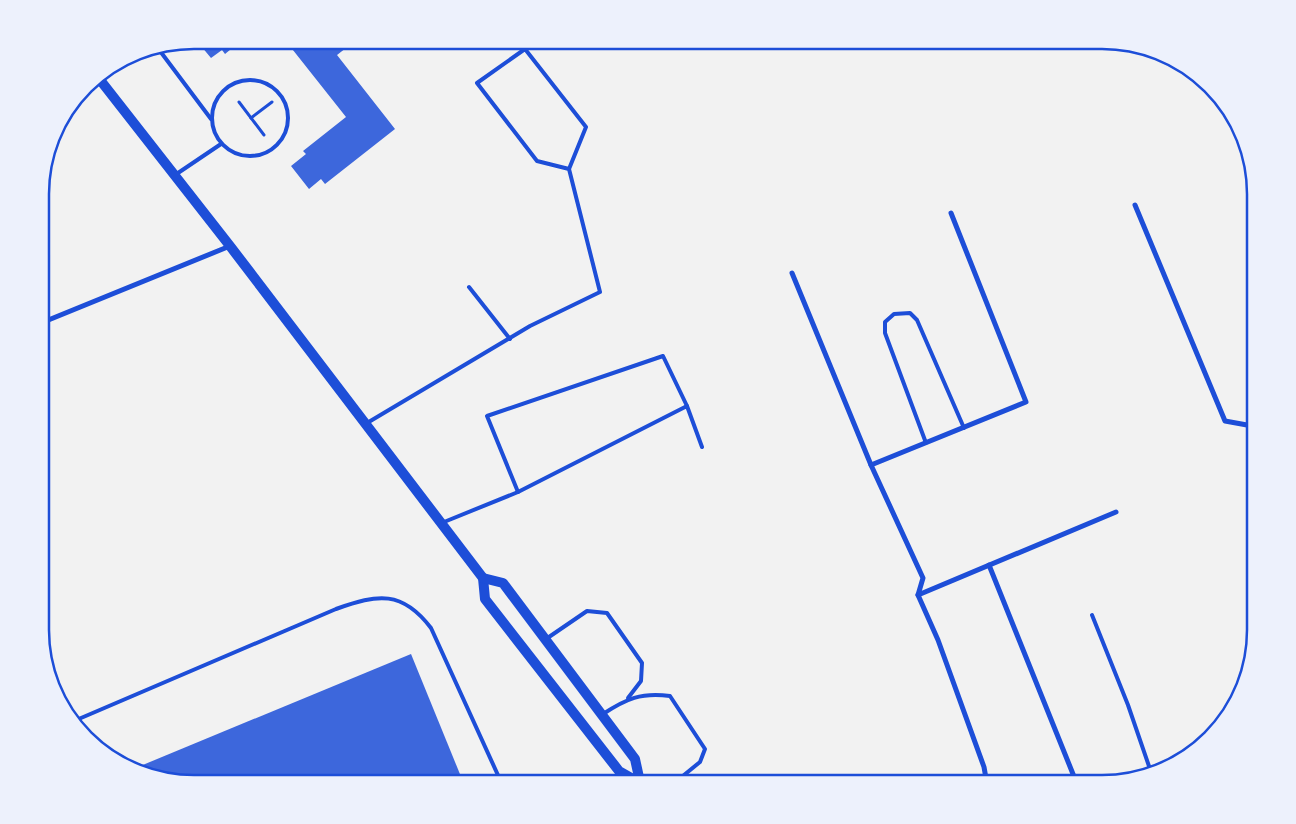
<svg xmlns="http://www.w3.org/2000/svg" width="1296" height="824" font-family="'Fira Sans',sans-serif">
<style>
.building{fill:#3d67dc}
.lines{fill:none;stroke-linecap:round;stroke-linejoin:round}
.path{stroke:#1d4ed8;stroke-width:3}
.service{stroke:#1d4ed8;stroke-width:4}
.minor{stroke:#1d4ed8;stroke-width:5}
.secondary{stroke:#1d4ed8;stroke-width:10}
.rim{fill:none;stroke:#1d4ed8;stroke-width:2.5}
</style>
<rect width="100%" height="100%" fill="#f2f2f2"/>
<g class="building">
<path d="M196,40h46l-17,14 -3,-4 -11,8z"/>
<path d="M285,40h54l7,8 -9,7 58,74 -70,55 -4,-5 -12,10 -18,-23 15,-12 -3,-3 43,-34z"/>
<path d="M411,654l53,130h-270l-40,-5 -21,-10z"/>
</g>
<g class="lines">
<g class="path">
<path d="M239,102l25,33"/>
<path d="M251,118l21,-16"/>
</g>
<g class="service">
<path d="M157,47l54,72"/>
<circle cx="250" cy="118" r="38"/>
<path d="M175,175l46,-31"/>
<path d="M469,287l41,52"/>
<path d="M367,423l163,-97 70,-34 -31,-123 17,-42 -61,-78 -48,34 60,78 32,8"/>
<path d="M926,443l-41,-110v-11l9,-8 16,-1 7,7 47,108"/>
<path d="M41,471l7,16"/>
<path d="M518,492l-31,-76 176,-60 24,50"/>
<path d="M444,522l74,-30 169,-86 15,41"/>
<path d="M1092,615l36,90 23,67"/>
<path d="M546,639l41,-28 20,2 35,50 -1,18 -13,17"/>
<path d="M603,714c23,-15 38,-22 67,-18l35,53 -5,13 -27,22"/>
<path d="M74,721l262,-112c42,-15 66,-19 95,19l71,156"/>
</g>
<g class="minor">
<path d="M1135,205l90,216 22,4 9,-3"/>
<path d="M792,273l79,192 52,113 -5,17 20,45 46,127 3,17"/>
<path d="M41,323l189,-77"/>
<path d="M871,465l155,-63 -75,-189"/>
<path d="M989,565l88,219"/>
<path d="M918,595l198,-83"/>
</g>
<g class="secondary">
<path d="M97,76l133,170 253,332 2,21 134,172 23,13"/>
<path d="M483,578l20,5 132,176 5,23"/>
</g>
</g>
<path d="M0 0H1296V824H0ZM194 49H1102A145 145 0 0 1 1247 194V630A145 145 0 0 1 1102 775H194A145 145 0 0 1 49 630V194A145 145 0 0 1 194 49Z" fill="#edf1fc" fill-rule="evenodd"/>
<path class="rim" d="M194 49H1102A145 145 0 0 1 1247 194V630A145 145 0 0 1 1102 775H194A145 145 0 0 1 49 630V194A145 145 0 0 1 194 49Z"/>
</svg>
